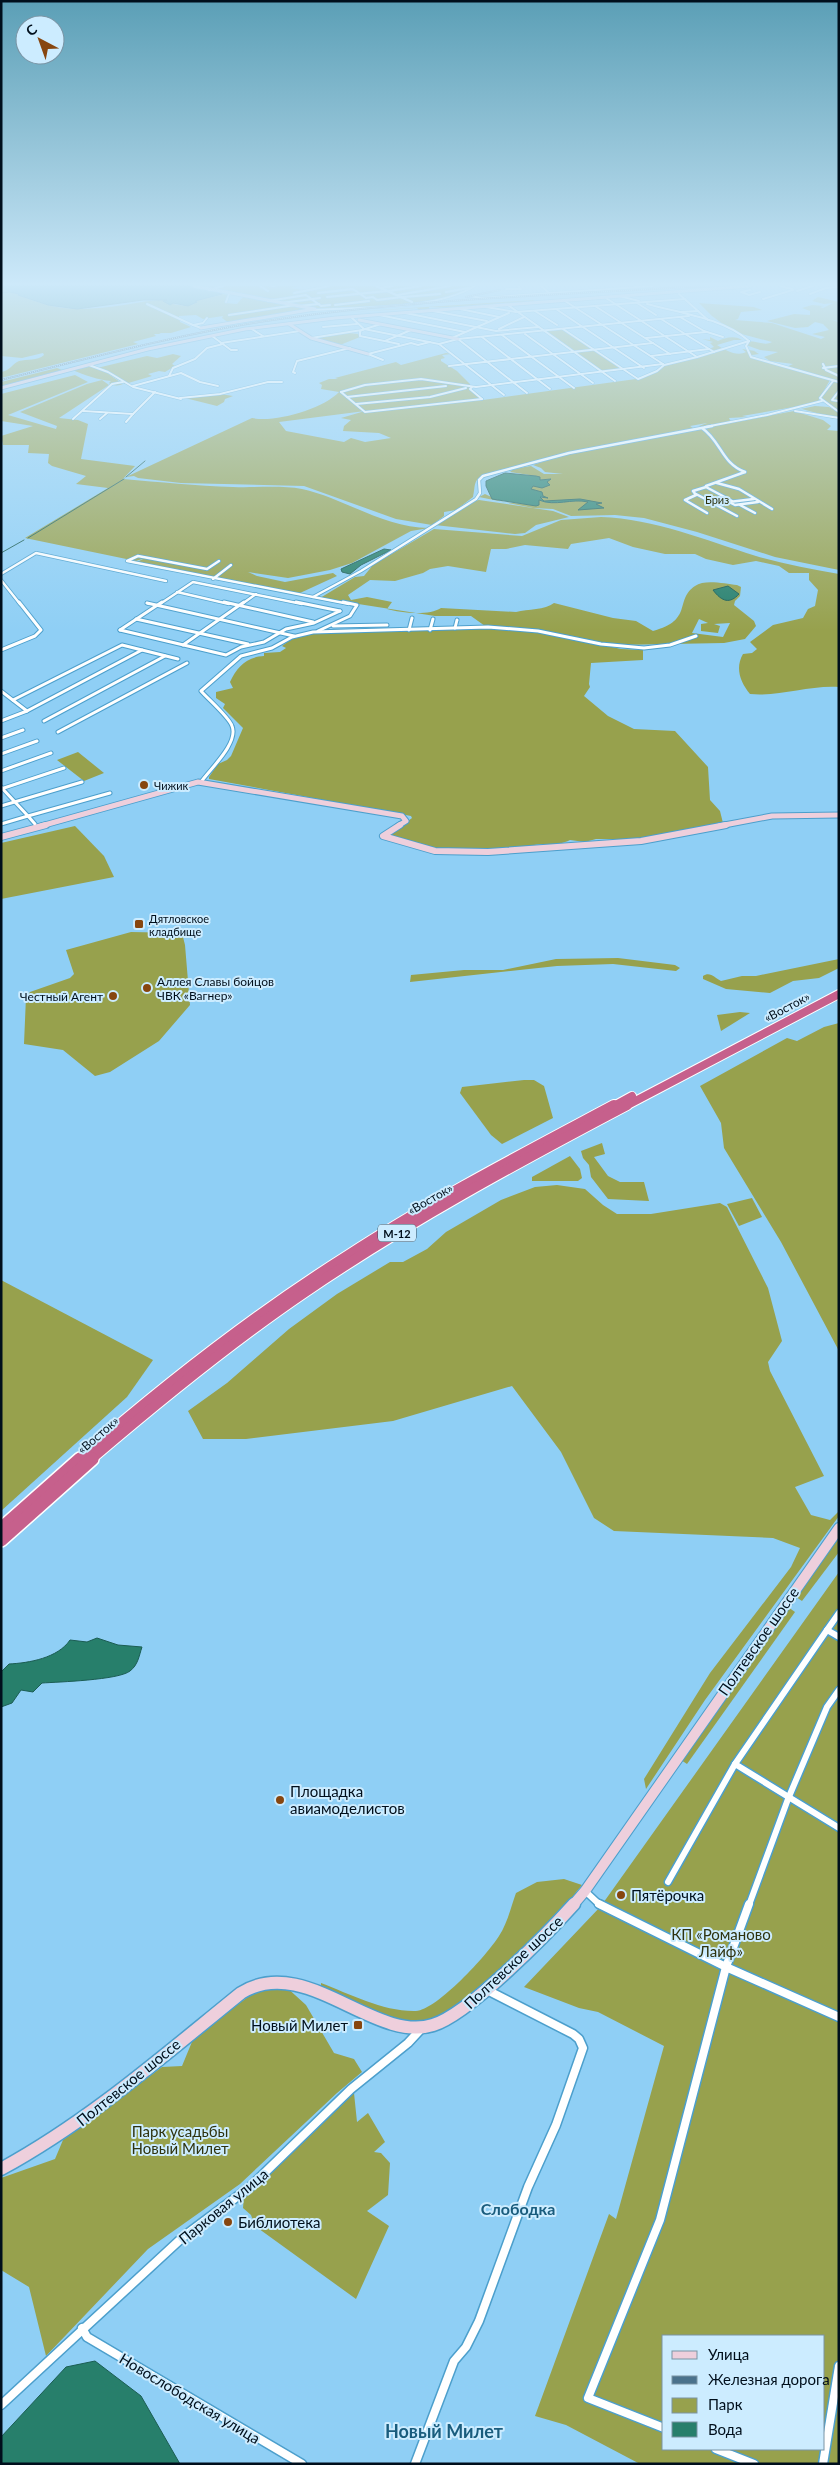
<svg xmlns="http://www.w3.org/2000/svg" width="840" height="2465" font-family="Lato,sans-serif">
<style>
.green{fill:#97a14d;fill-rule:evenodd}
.water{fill:#277f6b;stroke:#1b5d53}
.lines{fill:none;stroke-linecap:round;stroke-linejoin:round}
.stream{stroke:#1b5d53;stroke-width:1}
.street-far4-casing{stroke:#4c9fcc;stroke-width:3}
.street-far3-casing{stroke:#4c9fcc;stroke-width:4}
.street-far2-casing{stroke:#4c9fcc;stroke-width:5}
.street-far1-casing{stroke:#4c9fcc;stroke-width:9}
.street-casing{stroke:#4c9fcc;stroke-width:11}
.secondary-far4-casing{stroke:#4c9fcc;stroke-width:4.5}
.secondary-far3-casing{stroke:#4c9fcc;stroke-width:7}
.secondary-far2-casing{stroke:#4c9fcc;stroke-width:8}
.secondary-far1-casing{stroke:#4c9fcc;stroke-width:12}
.secondary-casing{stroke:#4c9fcc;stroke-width:15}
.highway-far2-casing{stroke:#fff;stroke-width:10}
.highway-far1-casing{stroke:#fff;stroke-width:12}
.highway-casing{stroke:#fff;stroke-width:16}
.street-far4{stroke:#fff;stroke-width:2}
.street-far3{stroke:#fff;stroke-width:2.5}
.street-far2{stroke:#fff;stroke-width:3}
.street-far1{stroke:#fff;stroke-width:6}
.street{stroke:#fff;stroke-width:8}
.secondary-far4{stroke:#eecfdc;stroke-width:3}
.secondary-far3{stroke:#eecfdc;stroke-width:5}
.secondary-far2{stroke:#eecfdc;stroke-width:6}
.secondary-far1{stroke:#eecfdc;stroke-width:10}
.secondary{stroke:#eecfdc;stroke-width:12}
.highway-far2{stroke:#c6608c;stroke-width:8}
.highway-far1{stroke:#c6608c;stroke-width:10}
.highway{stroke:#c6608c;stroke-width:13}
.rail-casing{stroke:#4a728c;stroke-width:2}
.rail{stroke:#ccecff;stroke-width:1;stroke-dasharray:1;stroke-linecap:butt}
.poi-dot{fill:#87460f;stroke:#ccecff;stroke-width:2}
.labels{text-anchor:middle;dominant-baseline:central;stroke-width:4;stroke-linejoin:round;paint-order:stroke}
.far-park-label{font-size:11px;fill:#2e320e;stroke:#ccecff}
.far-poi-label{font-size:11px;fill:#000f1c;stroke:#ccecff;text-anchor:start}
.shield{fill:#ccecff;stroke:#3d5160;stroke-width:1}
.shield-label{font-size:11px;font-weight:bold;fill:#000f1c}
.poi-label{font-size:12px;fill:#000f1c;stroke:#ccecff;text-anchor:start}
.street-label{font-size:12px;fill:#000f1c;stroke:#ccecff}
.near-street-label{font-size:15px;fill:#000f1c;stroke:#ccecff}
.near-poi-label{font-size:15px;fill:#000f1c;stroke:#ccecff;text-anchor:start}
.near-park-label{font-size:15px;fill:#2e320e;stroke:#ccecff}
.near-neighbourhood-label{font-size:16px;font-weight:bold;fill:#195c7d;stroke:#ccecff}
.near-quarter-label{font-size:18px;font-weight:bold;fill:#195c7d;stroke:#ccecff}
</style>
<rect width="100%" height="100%" fill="#8fcff5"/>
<g class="green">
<path d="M196,286h102l-7,2 13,2 15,-4h156c-18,20 -121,20 -152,23l-9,-1 -85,15 -7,-5 1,-2 -20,3 -7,-4 -17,1 1,6 11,5 -20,6h-12l2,1h-7l2,2 -23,6 5,2 -137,34v-6c9,-1 11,-8 18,-11 8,-2 18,0 25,-6l-1,-2 -21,5 -21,-2v-69c18,7 39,19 63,21 34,4 70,-6 101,-9 5,6 19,8 29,5v-3l27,-6 -5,-2 13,2 -4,8 12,1 6,-7z"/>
<path d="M818,297l21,5v19l-7,-1 7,2v89l-19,-13 11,-17 -1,-1 -13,23 -75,13 5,1 -18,1 2,4 -29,5 -3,-1 8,-3 -17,3 3,2 -4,2 -91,17 -111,27c-15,5 -11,11 -14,23l-17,13 -12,2v4l-12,9 -36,-6 -92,-33 -123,-3 -43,-5 -4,-2 -8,1 126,-59c23,5 71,-9 87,-26l-18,-3 1,-4 -3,-2 10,-4h9l-3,-1 61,-16 5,3 45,-12 5,1 -9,1 3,3 -4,1v2l16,10 13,13v5l13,11 153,-21 20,-8 7,-6 49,-13 -4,-3 6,-2 -4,-4 3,-1 -11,-3 8,1v-3l8,4c7,-3 16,-6 24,-1h-8l-17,5c8,5 20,12 29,7l-4,-3 20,3 -8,-1 5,3 -7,1 -2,2 36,10 7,-3 -23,-3 -6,-4 14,-5 -18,-2 -14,-5 -1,-3c9,-3 19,5 27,0l-38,-10 -22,-16 -13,-13 55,4 8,3 -21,2 -3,7 -3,1 37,3 49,16 4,-2 -13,-3 17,-4 -6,-6 -8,-2 -7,5 -13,1 -28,-7 27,-7 16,1v-4l-8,-3 10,-3 12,1 -4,1 3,1 10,-5 -9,1 -12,-3zM365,411l-24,7 10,2 -7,6 -1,5 36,2 12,5 -26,4 -14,-4 -7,4 -58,-11 -7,-9z"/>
<path d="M534,300l-1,3 -80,5 -24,-1 1,3 -10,1 -3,-3 -83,5z"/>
<path d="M562,329l60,41 -18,2 -58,-41z"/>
<path d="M349,333l9,1 2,3 -20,8 -27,-8z"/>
<path d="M173,354l8,2 -9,8 3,2 -10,6 -6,-1 -11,3 4,2 -27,8 -21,-13 19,13c-4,2 -11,2 -14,-1l2,-2c-13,-1 -26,-6 -39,-11l17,-5 8,3 50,-12 10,2z"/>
<path d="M57,368l5,2 -61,16v-4z"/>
<path d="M75,375l13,7 -80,33 48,14 1,-3 -37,-14 67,-28 15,-4 7,5 -50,33 19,2 10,4 -7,35 54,7 -12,13c37,3 73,7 110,8 23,1 46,-2 69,2 42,9 82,39 127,39l-18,3 -59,32 -22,7 -42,8 -40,-6 9,4 28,6 48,-9 4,3 -37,17 -163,-31 8,-4 -9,3 -111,-23 83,-50 -32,-4 10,-8 -34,-10 -4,-3 1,-9 -21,-1 1,-8h-26l-2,-9 32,-10 -32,-5v-27z"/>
<path d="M220,394l13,2 -8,3 -1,3 -7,4 -32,-8z"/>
<path d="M815,406l14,1 10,6v6l-10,-1 2,-1 -29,-8 -6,1z"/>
<path d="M794,411l29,9 8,6 -4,4 12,1v139l-64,-13 -78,-25 -53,-14 -29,-3 -44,1 -18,-7 -20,-1 -54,-11 6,-3 17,8 36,3 1,-5c11,5 24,2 36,1h-31l-4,-3h6l-15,-8 1,-4h6l12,-7 -10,1 -4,-4 -26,-4 3,-3 18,-3 13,8h19l-18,-2 -4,-4 -8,-3 29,-10z"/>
<path d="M479,500l74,11 16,6 -33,8 -11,8 -10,1 -80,-9c12,-7 32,-23 44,-25z"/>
<path d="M601,517c54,2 104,23 155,39 27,8 55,13 83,18v113c-30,-2 -60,10 -89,7 -10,-12 -15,-26 -7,-40l9,-1 5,-4 -7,-7 23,-17 30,-7 5,-9 7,-3 3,-16 -9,-10v-7h-20l-10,-7 -23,-5 -23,4 -27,-6 -11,-5h-30l-32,-7 -24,-9 -38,6 -3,5 -43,-4 -19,4h-15l-5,23 -38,-6 -18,3 -7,4 -28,8 -25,-1 -22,15 3,5 16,-3 25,5 -5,7c14,4 42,7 54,-1l75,4c12,-3 29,-2 38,-9l59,15 23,3 17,10c41,-11 21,-31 42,-45 10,-7 30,-2 42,-1l4,2 -1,9 -5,5 -1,4 20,16 2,5 -11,13 -21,4 -108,2 -74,-14 -57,-5 -14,-10h-36l-115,-18 35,-21 9,-1 9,-11 61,-36 88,7 39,-16zM699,619l9,4 -7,1v7l17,2 2,-7 -6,-2 16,-1 -7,14 -31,-4z"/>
<path d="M482,627l66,6 73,16 22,1v10l-52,3 -2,21 1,3 -6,9 24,20 26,13 41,2 33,36 2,33 10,11 3,12 -77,16h-50l-11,3 -15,-2c-14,7 -21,2 -36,5 -30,6 -64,8 -95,4 -18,-2 -35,-8 -52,-12l25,-19 -1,-2 -202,-37v-2l9,-13 9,-4 4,-4 12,-28 -20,-20 2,-4 -9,-6v-6l17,-4 -3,-6c7,-15 16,-25 34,-26v-3l16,-1 6,-4 -4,-2 11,-8 12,-4z"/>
<path d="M78,752l26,21 -20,8 -27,-21z"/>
<path d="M75,826l29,30 10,21 -113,22v-56z"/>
<path d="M131,932l51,1 3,12 5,60 -31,36 -49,31 -15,4 -32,-26 -39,-6 2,-47 4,-5 40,-14 4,-4 -8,-24z"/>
<path d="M618,958l57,7 5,3 -4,3 -63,-7 -56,2 -147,16 1,-7 53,-5h39l53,-11z"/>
<path d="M839,959v9l-20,10 -26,3 -23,12 -44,-4 -23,-10v-3c7,-5 12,2 18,5l21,-5h14z"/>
<path d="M740,1012l10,1 -29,18 -4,-16z"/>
<path d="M839,1023v328l-58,-109 -57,-94 -3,-25 -21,-37 87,-48 10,3 27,-14z"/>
<path d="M524,1080h10l10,6 9,32 -51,26 -11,-9 -31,-42 2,-6z"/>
<path d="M602,1143l3,11 -11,3 14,19 12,6h24l5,19 -41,-2 -17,-22 -2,-12 -6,-7 -2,-7z"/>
<path d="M570,1156l10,13 2,9 -4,3h-46v-4z"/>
<path d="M557,1185l28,4 18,16 14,9h34l69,-11 7,4 41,81 14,53 -14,21 2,9 54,105 -29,11 16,28 19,5 9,-9v5l-134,184 -59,89 -2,-10 66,-106 81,-106 9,-19 -27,-10 -159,-7 -20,-13 -33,-66 -49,-66 -119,35 -147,18h-43l-15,-28 39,-28 62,-54 48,-35 53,-32h13l24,-13 19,-17 55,-32 34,-13z"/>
<path d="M752,1198l10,19 -23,9 -12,-22z"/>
<path d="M1,1280l152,80 -26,37 -126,114z"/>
<path d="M839,1533v19l-37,49 -6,-4z"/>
<path d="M839,1572v892h-199l-74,-39 -31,-9 74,-202 7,5 48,-173 -66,-34 -19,-4 -55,-21 77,-81zM664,2336h160v113h-160z"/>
<path d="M788,1607l7,5 -108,152 -6,-4z"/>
<path d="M564,1879l18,6c-15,18 -28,37 -44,53 -26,25 -81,79 -116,84 -23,4 -78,-23 -101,-32v-7c29,11 63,29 95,28 21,-1 72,-57 83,-75 8,-12 12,-29 17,-43l21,-11z"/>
<path d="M284,1985l22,20 28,48 20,6 8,13 -25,21 -97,91 -92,65 -102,107 -17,-69 -28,-17v-92l54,-19 8,-19 99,-73 20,-1 12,-29 66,-49z"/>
<path d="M354,2093l3,29 11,-9 17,29 -11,10 7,1 9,10 -2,32 -21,16 22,15 -33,73 -101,-73 -4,-11 -8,-7 1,-12z"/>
</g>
<g class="water">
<path d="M1,286h190l31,8 -27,7 2,1 -9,4 -15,-3 -3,2 -7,-4 4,-1h-24l-66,9 -29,-4 -30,-10 1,-1 -9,-2z"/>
<path d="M505,473l31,3 4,1v3l11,-1 -4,3 3,3 -8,3 -9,-2 -2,3 11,3 1,4 5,2 -8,-1 4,4 36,-2 22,4 -6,1 8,4 -26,2 10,-8c-16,-4 -33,5 -49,-2v5l-3,1 -44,-7 -6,-13v-5z"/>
<path d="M384,549l7,1 -30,15 -11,9 -8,-2 -1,-3z"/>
<path d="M728,586l11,8c-9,10 -17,8 -26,-4z"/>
<path d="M97,1638l21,7 24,2c-3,9 -4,18 -12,24 -11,9 -72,11 -88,12l-9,9 -12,-2 -9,13 -11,4v-35l8,-8c20,-1 49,-6 61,-24l17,2z"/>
<path d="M95,2361l46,35 39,68h-179v-27l65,-70z"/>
</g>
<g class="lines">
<g class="stream">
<path d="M1,293l8,-1"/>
<path d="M126,477l19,-16"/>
<path d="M28,538l96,-59"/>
<path d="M1,553l23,-13"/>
</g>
<defs>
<g id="street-far4">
<path d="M260,286l8,5"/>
<path d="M271,286h4"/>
<path d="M376,286l36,16"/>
<path d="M541,286l8,7"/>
<path d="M780,286l12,3"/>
<path d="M381,288l11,-2"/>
<path d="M506,289h15l-3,-3"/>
<path d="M209,290l14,-4"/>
<path d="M750,290l-9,2 8,3 11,-3"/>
<path d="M389,291l32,-5"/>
<path d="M797,291l16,-5"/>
<path d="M446,292l23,-4"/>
<path d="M294,293l35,-7"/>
<path d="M318,293l35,-4 13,9 7,-1 4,3 25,-3"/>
<path d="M679,294l29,26"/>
<path d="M810,294l16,-6 13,-1"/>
<path d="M398,295l52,-9"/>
<path d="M470,296l11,2 172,-12"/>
<path d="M619,296l20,5"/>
<path d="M327,297l60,-6"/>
<path d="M403,297l37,-3"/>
<path d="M763,299l30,-9"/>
<path d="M268,301l38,-6 15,11 9,-1"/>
<path d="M565,301l98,63"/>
<path d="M226,302l3,-8"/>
<path d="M281,303l39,-5"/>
<path d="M637,303l19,12"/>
<path d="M147,304l46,21"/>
<path d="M647,304c33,9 76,14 102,37"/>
<path d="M335,305l34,-4"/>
<path d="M508,305l107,76"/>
<path d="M299,306l20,-2"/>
<path d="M595,306l75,48"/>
<path d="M486,307l30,5 169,-13"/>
<path d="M460,309l39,8"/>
<path d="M556,309l88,59"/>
<path d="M312,310c47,-3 124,0 163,-24"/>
<path d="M433,311l54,10"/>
<path d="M535,311l22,14"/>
<path d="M680,312l18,-1"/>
<path d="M405,313l91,18 42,-4"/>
<path d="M229,315l66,-10"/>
<path d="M379,315l86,17"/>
<path d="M680,317l24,14 19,6"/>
<path d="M352,318l12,11 75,15 65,51"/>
<path d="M661,319l53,33"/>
<path d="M323,327l34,-3"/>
<path d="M201,328l-8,-3 10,-2 4,-5"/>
<path d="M250,328l13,8"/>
<path d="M364,329l-4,2v5l39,8"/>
<path d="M499,329l25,-12"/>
<path d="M563,329l75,50 19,-8 7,-6 33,-8 -91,-59"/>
<path d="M525,334l68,49"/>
<path d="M502,335l72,53"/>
<path d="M212,336l19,14h6"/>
<path d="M482,337l68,52"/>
<path d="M311,338l51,-8 19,-6"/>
<path d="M452,338l57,-25"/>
<path d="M646,338l60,-6"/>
<path d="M458,339l69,54"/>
<path d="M385,341l26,-11"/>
<path d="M749,341l-3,5 5,11 88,25"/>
<path d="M221,343l79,-12"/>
<path d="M439,344l19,-5 231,-23"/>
<path d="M368,354l43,-11 7,2 12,-3"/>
<path d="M368,354l15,6"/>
<path d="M651,356l58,-7"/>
<path d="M697,357l52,-16"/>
<path d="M823,364l3,6 13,6"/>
<path d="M89,365l19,7 25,15 48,12"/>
<path d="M449,366l204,-23"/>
<path d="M823,368l16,-2"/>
<path d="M295,373l-2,-1 4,-11 53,-13"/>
<path d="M169,376l4,-8 22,-9 12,-11 16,-4"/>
<path d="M833,381l-13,17 19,14"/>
<path d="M133,386l48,-13 19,9 18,4"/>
<path d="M472,387l-2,2 12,10"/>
<path d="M341,392l24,-7 56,-6 55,8 187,-23"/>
<path d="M341,392l24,20 117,-13"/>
<path d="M347,397l99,-11"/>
<path d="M180,398l40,-4 48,-12h14"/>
<path d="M838,401l-6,-1 7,-9"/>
<path d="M356,404l74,-7 36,-9"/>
<path d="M83,411l50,3 -7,8"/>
<path d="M795,411l44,7"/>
<path d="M133,414l22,-22"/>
<path d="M73,419l39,-35 11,-2"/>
<path d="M100,419l7,-6"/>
<path d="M705,427l62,-12 55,-14"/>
</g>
<g id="street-far3">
<path d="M702,428c19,13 20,36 43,44"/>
<path d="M717,483l22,6 33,20"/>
<path d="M706,486l39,-14"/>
<path d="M696,494l41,22"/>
<path d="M754,499l-25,3 6,3 23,-3"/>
<path d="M740,505l15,8"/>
<path d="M707,513l-22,-13 11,-5 -3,-4 13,-4 26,14"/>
<path d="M219,561l-12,8 -69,-13 -11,5 222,43"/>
<path d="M1,574l35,-21 130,28"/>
<path d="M213,579l18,-14"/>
<path d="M1,580l19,24"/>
<path d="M177,592l52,12"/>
<path d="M313,597l48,-26 115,-72 4,-6 -1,-13 4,-4 86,-23 143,-27"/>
<path d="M147,603l2,1"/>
<path d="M160,604l33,-22 109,22"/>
<path d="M242,604l14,-10"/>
</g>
<g id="street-far2">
<path d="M224,602l89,20"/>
<path d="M296,602l44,9"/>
<path d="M147,603l147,33"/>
<path d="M136,619l112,25"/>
<path d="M333,626l54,-1"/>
<path d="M455,628l2,-8"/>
<path d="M120,630l42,-28"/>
<path d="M120,630l106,25 15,-8 23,-5 22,-13 28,-6 26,-12"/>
<path d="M409,630l3,-12"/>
<path d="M430,630l3,-11"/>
<path d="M318,631l32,-15 7,-11 -14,-3"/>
<path d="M183,645l61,-43"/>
<path d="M1,650l34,-14 6,-6 -22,-28"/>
<path d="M1,691l26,20 -26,10"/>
<path d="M13,700l109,-55 56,14"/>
<path d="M27,711l115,-61"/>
<path d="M44,721l121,-65"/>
<path d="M58,732l129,-69"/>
<path d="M1,738l22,-8"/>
<path d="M1,754l36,-13"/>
<path d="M1,771l50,-18"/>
<path d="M201,782c9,-13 38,-39 31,-56 -3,-9 -24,-27 -31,-35l40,-35 31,-8 20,-11 21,-5 175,-5 50,4 63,13 43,4 26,-3 26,-9"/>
<path d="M1,787l27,29 -27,8"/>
<path d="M1,789l63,-21"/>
<path d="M1,806l81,-24"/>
<path d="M35,824l-7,-8 82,-23"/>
</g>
<g id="street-far1">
<path d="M827,1630l12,-17"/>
<path d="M839,1637l-12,-7 -92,134 104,64"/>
<path d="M668,1882l67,-118"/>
<path d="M585,1891l15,14"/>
<path d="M749,1905l39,-106 39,-92 12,-17"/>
</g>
<g id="street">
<path d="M599,1904l127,63 23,-63"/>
<path d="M82,2328l5,9 215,127"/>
<path d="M1,2405l182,-168 67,-50 101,-98 57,-46 13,-14"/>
<path d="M664,2428l-76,-30 72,-178 66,-253 113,50"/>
<path d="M716,2449l38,15"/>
<path d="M415,2464l39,-103 12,-14 13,-26 49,-134 28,-62 27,-77 -4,-9 -6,-5 -86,-44"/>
<path d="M823,2464l16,-98"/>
</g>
<g id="secondary-far4">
<path d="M194,286l121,23 -114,19"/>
<path d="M359,320l99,19"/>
<path d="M289,324l22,14 57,16"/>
<path d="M1,388l147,-39 97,-20 90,-11 415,-32"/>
</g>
<g id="secondary-far3">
<path d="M41,826l157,-44 204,34 4,5 -8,5"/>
<path d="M719,826l53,-10 67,-1"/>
</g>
<g id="secondary-far2">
<path d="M400,825l-17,11 52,15 53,1 153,-11 85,-16"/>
<path d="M1,837l45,-12"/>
</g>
<path id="secondary-far1" d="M573,1905l12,-14 254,-363"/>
<path id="secondary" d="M1,2169c88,-48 162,-113 240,-176 64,-40 134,51 192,32 36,-11 114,-91 141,-121"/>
<g id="highway-far2">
<path d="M612,1107l20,-11"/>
<path d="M624,1107l215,-113"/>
</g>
<g id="highway-far1">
<path d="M78,1460c85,-74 174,-144 269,-204 86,-56 177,-103 267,-151"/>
<path d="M90,1460c69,-59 140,-117 215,-168 103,-70 212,-129 322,-187"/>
</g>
<g id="highway">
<path d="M1,1529l79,-70"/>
<path d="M1,1540l91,-81"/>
</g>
</defs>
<use href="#street-far4" class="street-far4-casing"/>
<use href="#street-far3" class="street-far3-casing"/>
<use href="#street-far2" class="street-far2-casing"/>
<use href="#street-far1" class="street-far1-casing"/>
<use href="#street" class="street-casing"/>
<use href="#secondary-far4" class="secondary-far4-casing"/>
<use href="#secondary-far3" class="secondary-far3-casing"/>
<use href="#secondary-far2" class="secondary-far2-casing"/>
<use href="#secondary-far1" class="secondary-far1-casing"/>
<use href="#secondary" class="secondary-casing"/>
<use href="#highway-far2" class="highway-far2-casing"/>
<use href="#highway-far1" class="highway-far1-casing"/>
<use href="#highway" class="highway-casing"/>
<use href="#street-far4" class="street-far4"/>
<use href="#street-far3" class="street-far3"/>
<use href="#street-far2" class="street-far2"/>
<use href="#street-far1" class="street-far1"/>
<use href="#street" class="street"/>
<use href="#secondary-far4" class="secondary-far4"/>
<use href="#secondary-far3" class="secondary-far3"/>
<use href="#secondary-far2" class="secondary-far2"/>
<use href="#secondary-far1" class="secondary-far1"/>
<use href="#secondary" class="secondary"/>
<use href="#highway-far2" class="highway-far2"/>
<use href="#highway-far1" class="highway-far1"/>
<use href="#highway" class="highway"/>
<defs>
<g id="rail">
<path d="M466,297l34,-7"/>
<path d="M1,380c85,-21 171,-44 258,-58 147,-23 298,-27 447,-36"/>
</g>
</defs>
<use href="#rail" class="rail-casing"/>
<use href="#rail" class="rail"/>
</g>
<linearGradient id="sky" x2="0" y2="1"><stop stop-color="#5b9fb6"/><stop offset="0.45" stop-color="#cde9fa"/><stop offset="1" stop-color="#cde9fa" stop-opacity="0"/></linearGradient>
<rect width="840" height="631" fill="url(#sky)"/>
<g class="poi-dot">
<circle cx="144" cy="785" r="5"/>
<rect x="134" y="919" width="10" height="10" rx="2.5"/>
<circle cx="147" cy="988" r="5"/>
<circle cx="113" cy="996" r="5"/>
<circle cx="280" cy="1800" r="5"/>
<circle cx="621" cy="1895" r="5"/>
<rect x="353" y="2020" width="10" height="10" rx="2.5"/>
<circle cx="228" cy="2222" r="5"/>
</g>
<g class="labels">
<g class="far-park-label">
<text x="717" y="499">Бриз</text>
</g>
<g class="far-poi-label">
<text x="154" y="785">Чижик</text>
<text x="149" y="918">Дятловское<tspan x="149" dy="13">кладбище</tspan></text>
</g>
<rect class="shield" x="378" y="1224.5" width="38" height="17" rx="4"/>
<g class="shield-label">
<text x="397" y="1233">М-12</text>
</g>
<g class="poi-label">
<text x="157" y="981">Аллея Славы бойцов<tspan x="157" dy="14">ЧВК «Вагнер»</tspan></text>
<text x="103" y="996" text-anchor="end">Честный Агент</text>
</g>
<g class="street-label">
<text transform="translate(787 1007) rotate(-28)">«Восток»</text>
<text transform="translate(430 1199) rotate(-30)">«Восток»</text>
<text transform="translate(98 1435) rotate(-41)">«Восток»</text>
</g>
<g class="near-street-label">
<text transform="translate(758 1641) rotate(-55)">Полтевское шоссе</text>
<text transform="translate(513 1962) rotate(-43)">Полтевское шоссе</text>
<text transform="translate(128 2082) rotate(-39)">Полтевское шоссе</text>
<text transform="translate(223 2206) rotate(-39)">Парковая улица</text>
<text transform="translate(190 2398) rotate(31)">Новослободская улица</text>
</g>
<g class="near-poi-label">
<text x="290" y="1791">Площадка<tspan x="290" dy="17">авиамоделистов</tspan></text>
<text x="631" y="1895">Пятёрочка</text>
<text x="348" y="2025" text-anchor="end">Новый Милет</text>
<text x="238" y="2222">Библиотека</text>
</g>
<g class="near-park-label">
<text x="721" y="1934">КП «Романово<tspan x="721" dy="17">Лайф»</tspan></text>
<text x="180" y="2131">Парк усадьбы<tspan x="180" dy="17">Новый Милет</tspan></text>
</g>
<g class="near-neighbourhood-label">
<text x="518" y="2208">Слободка</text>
</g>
<g class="near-quarter-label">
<text x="444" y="2431">Новый Милет</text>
</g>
</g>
<rect width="840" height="2465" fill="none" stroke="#000f1c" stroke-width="5"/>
<rect x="662" y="2335" width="162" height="115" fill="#ccecff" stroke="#7a94a4"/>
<rect x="672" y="2351" width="25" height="8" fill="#eecfdc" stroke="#7a94a4"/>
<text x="708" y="2360" font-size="15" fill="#000f1c">Улица</text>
<rect x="672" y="2376" width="25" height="8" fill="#4a728c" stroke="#7a94a4"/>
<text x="708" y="2385" font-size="15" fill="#000f1c">Железная дорога</text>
<rect x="672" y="2398" width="25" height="15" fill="#97a14d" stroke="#7a94a4"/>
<text x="708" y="2410" font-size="15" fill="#000f1c">Парк</text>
<rect x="672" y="2422" width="25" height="15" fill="#277f6b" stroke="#7a94a4"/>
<text x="708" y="2435" font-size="15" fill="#000f1c">Вода</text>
<g transform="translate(40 40) rotate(319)"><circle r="24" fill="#ccecff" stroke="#7a94a4"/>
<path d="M0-4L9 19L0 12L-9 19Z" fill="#87460f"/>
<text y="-8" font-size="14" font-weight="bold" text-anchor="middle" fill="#000f1c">С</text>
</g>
</svg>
